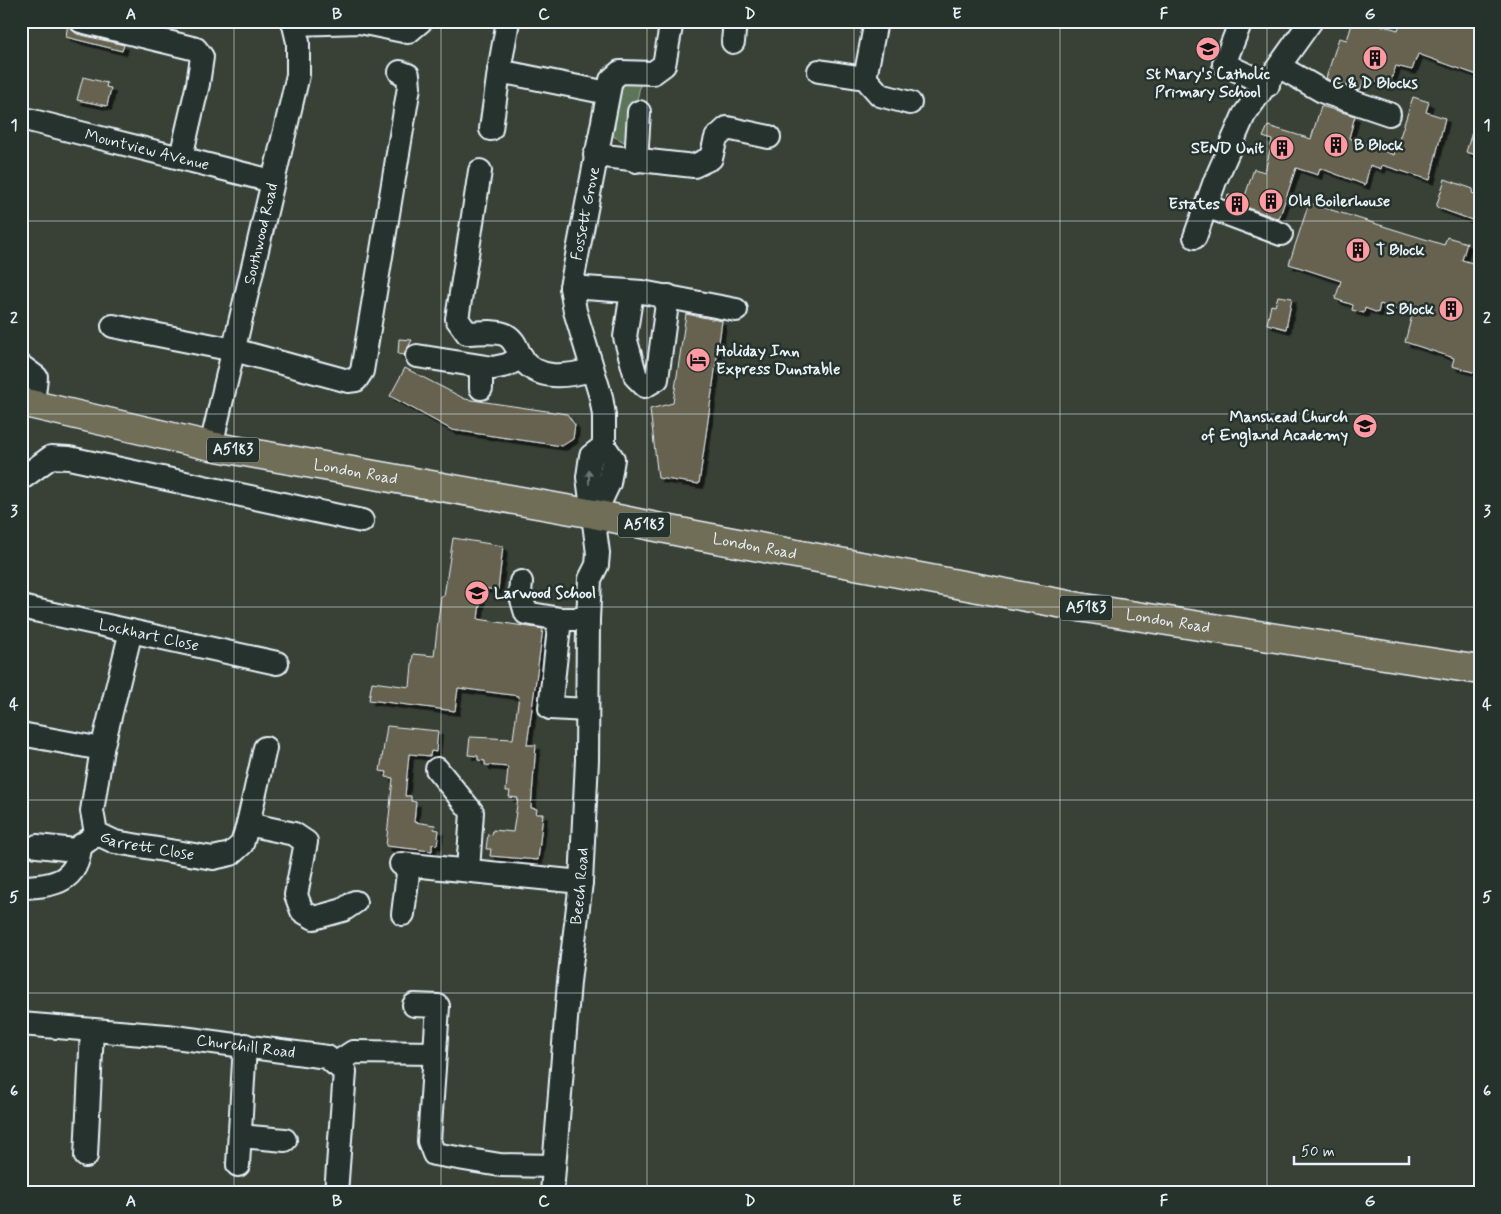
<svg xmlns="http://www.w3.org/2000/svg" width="1501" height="1214" font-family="Mynerve,sans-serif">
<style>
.green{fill:#5b7459;stroke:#a2b2a8}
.building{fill:#66624f;stroke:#e8f1f8;filter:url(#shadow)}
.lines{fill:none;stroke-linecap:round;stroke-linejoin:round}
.minor-casing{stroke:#e8f1f8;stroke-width:26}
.major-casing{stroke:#e8f1f8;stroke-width:31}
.minor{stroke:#26332d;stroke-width:22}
.major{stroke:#716e59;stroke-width:28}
.oneway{fill:#6a7674}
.grid{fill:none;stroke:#e8f1f8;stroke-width:1;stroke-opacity:0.55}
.labels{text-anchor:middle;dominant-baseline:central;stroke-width:5;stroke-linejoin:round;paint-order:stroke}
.shield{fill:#26332d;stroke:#aeb8bb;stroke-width:1}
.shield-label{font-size:15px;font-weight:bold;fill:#e8f1f8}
.poi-label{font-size:16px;font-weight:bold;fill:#e8f1f8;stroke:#26332d;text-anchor:start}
.street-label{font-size:16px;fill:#e8f1f8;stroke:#26332d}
.neatline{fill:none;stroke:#e8f1f8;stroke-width:2}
.grid-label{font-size:16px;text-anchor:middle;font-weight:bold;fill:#e8f1f8}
</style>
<defs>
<filter id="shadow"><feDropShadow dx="4.5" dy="4.5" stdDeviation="0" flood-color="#0009"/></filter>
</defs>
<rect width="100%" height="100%" fill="#394137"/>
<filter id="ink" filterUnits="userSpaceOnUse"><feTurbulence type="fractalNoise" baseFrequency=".02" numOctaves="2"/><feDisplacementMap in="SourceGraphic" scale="10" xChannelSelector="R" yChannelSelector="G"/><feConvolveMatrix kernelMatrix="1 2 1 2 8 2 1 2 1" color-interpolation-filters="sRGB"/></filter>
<g filter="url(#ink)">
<path class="green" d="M622,81h19l-13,63 -15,-8z"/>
<g class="building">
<path d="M1353,21h13l32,9 3,-9h79v55l-62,-22 -6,16 -16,-4 -7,20 -24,-8 -5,12 -31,-10 -3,-2 13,-40 8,2z"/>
<path d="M68,22l4,8 5,4 47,11 -2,6 -56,-14z"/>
<path d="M83,77l24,6 -1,4 5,1 -4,18 -30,-6z"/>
<path d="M1413,97l16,5 -3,10 19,6 -15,62 -48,-15 -1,4 -11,-4 -5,20 -45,-17 -2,7 -22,-7 -17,51 -52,-19 1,-5 16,4 10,-30 11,3 7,-32 -9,-3 5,-11 43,13 10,-33 34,10 -6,22 45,17z"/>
<path d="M1477,116l3,1v39l-14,-4z"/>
<path d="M1445,179l28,10 -1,4 8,3v27l-44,-16z"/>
<path d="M1309,203l135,42 3,-8 20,6 -5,17 18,5v75l-4,12 4,1v8l-4,12 -24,-7 2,-8 -49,-16 7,-27 -32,-11 -2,9 -13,-5 -1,5 -12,-3 1,-5 -18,-6 6,-18 -52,-17z"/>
<path d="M1278,296l14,2 -6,31 -19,-5 4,-19 4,1z"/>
<path d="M686,314l36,7 -23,163 -41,-6 -8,-69 23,-6z"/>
<path d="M399,339l13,1 -8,15 -6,-1z"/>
<path d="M405,368l60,31 102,15 8,11 -2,14 -11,7 -110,-16 -62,-34z"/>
<path d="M453,538l50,8 -5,44 -16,-2 -4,31 65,10 -16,116h9l-5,63 6,1 -1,5h7l-5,46 -48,-4 1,-7h-5l2,-15 4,1 1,-5 20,2 5,-34 -9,-1 1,-6h-4l2,-24 -23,-2v-4l-7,-1v-4l-10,-1 2,-18 43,2 6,-43 -61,-8 -3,23 -86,-11 3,-18 38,5 3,-33 21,2 7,-60h3z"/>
<path d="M387,726l51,5 -2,21 -5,-1 -1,5 -21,-2 -4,42h6v5l5,1 -2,20 21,3 -1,4 5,1 -2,15 -5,-1v7l-46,-5 7,-68 -7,-1 1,-5 -7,-1z"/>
</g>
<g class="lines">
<defs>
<g id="minor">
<path d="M81,21l115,28 6,8 -4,27 -17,73"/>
<path d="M508,21l-9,50 109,22"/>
<path d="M1241,21l-17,43 44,21"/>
<path d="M294,24l66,-2 48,10 13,-11"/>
<path d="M733,42l2,-21"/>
<path d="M1280,67l44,25 65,22"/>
<path d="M819,71l46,7 15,17 30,8"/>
<path d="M865,78l11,-57"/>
<path id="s1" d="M21,118l251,63"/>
<path d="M491,129l8,-58"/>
<path d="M595,155l99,11 17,-8 5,-20 11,-10 42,9"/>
<path d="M636,161l3,-49"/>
<path d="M480,171l-23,148 10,14c12,0 29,-3 39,2 9,5 11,14 15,22 16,25 47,19 71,13"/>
<path d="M1206,206l75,28"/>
<path d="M1195,237l20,-56 29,-66 67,-94"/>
<path d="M571,287l71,5 94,18"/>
<path d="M632,292l-7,45 11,40 9,9 12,-7 11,-83"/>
<path d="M113,326l121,24 114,31 8,-1 6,-9 47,-284 -1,-12 -8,-3"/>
<path d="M417,356l76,12 14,-3 15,-8"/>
<path d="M21,366l15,11 -3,27"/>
<path d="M481,388v-21"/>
<path id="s2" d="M211,446l87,-371v-33l-5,-21"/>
<path d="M21,479l30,-22 18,1 293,63"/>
<path id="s3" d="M593,517l16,-34 4,-24 -9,-13v-31l-3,-18 -26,-86 -4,-24 40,-207 9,-8 33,1 11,-8 8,-44"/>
<path d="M521,582l-1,11 6,20 34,6"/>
<path id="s4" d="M21,607l256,56"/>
<path id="s5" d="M131,631l-29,118 -10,62 4,22 19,9 98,16 18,-4 11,-10 6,-20 17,-76"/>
<path d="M587,710l-37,-2 10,-89h28"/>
<path d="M21,734l81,15"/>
<path d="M437,769l35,43 -4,58"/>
<path d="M248,824l46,10 12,8 -10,53 6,16 12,7 29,-8 12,-8"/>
<path d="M37,846l38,4 15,-11"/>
<path d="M401,864l180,18"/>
<path d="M24,887c30,-1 54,-6 56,-41"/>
<path d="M403,914l6,-49"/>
<path id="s6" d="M21,1024l146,12 160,21 18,15 -9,121"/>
<path d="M435,1053l-6,88 5,13 66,11 54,1"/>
<path d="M335,1064l18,-12 82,1 3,-47 -24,-1"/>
<path d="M240,1136l45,4"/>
<path d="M86,1156l6,-126"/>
<path d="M238,1165l7,-120"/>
<path id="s7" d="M552,1193l17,-211 12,-100 6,-122 1,-141 2,-40 7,-14 1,-12 -10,-76 3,-21 13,-10"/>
</g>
<g id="major">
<path id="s8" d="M21,402l190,44 383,68 101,21 390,73 395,62"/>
</g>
</defs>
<use href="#minor" class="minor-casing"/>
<use href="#major" class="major-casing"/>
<use href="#minor" class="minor"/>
<use href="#major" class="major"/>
</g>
<defs><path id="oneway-solid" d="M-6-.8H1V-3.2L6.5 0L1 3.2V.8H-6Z" transform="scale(1.25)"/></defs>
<use class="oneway" href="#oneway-solid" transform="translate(589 477) rotate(-90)"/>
</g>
<path class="grid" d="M234,21v1172M441,21v1172M647,21v1172M854,21v1172M1060,21v1172M1267,21v1172M21,221h1459M21,414h1459M21,607h1459M21,800h1459M21,993h1459"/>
<defs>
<symbol id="school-disc" viewBox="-11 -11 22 22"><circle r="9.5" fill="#ff9aa2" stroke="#26332d"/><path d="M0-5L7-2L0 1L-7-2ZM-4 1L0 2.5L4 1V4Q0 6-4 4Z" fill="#111"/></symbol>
<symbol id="building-disc" viewBox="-11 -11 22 22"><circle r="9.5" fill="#ff9aa2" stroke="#26332d"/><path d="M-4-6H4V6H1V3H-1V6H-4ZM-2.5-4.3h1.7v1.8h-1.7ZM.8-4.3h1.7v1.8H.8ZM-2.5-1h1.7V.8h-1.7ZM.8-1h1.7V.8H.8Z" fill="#111"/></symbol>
<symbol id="hotel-disc" viewBox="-11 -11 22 22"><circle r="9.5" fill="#ff9aa2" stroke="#26332d"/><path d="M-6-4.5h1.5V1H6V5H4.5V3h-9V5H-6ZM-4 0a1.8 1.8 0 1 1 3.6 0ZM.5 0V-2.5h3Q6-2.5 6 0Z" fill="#111"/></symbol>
</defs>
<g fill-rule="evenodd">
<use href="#school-disc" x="1194" y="35" width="28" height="28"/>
<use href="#building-disc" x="1361" y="44" width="28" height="28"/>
<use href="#building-disc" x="1322" y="131" width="28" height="28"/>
<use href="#building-disc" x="1268" y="134" width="28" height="28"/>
<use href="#building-disc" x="1257" y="187" width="28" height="28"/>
<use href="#building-disc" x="1223" y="190" width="28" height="28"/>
<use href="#building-disc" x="1344" y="236" width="28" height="28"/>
<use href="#building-disc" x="1437" y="295" width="28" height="28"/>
<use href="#hotel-disc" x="684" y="346" width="28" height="28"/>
<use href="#school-disc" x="1351" y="412" width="28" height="28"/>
<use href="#school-disc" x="463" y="579" width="28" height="28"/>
</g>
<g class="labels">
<g class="shield">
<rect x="207" y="437.5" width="52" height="25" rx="4"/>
<rect x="618" y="512.5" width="52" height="25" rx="4"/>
<rect x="1060" y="595.5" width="52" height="25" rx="4"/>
</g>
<g class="shield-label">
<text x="233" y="450">A5183</text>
<text x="644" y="525">A5183</text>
<text x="1086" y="608">A5183</text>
</g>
<g class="poi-label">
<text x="1208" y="74" text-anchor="middle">St Mary's Catholic<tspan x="1208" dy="18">Primary School</tspan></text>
<text x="1375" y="83" text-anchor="middle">C &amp; D Blocks</text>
<text x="1354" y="145">B Block</text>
<text x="1264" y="148" text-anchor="end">SEND Unit</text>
<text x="1288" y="201">Old Boilerhouse</text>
<text x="1220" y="204" text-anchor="end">Estates</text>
<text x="1376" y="250">T Block</text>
<text x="1434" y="309" text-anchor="end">S Block</text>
<text x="716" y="351">Holiday Inn<tspan x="716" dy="18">Express Dunstable</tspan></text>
<text x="1348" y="417" text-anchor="end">Manshead Church<tspan x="1348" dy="18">of England Academy</tspan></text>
<text x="494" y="593">Larwood School</text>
</g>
<g class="street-label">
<text stroke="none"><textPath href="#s1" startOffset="130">Mountview AVenue</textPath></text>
<text stroke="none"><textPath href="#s3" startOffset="316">Fossett Grove</textPath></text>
<text stroke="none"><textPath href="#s2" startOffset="218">Southwood Road</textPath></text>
<text stroke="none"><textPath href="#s8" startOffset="342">London Road</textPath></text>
<text stroke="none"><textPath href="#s8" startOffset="748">London Road</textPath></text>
<text stroke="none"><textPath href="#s8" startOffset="1168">London Road</textPath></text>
<text stroke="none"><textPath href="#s4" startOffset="131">Lockhart Close</textPath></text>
<text stroke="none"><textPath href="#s5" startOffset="260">Garrett Close</textPath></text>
<text stroke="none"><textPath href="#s7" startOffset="308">Beech Road</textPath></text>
<text stroke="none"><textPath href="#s6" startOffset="226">Churchill Road</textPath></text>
</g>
</g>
<rect width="1501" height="1214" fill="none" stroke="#26332d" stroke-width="55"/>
<path d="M1294 1156v8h115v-8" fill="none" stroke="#e8f1f8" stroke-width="2.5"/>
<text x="1301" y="1156" font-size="15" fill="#e8f1f8" stroke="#26332d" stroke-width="4" paint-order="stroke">50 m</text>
<rect x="28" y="28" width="1446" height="1158" class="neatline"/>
<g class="grid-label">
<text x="131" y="19">A</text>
<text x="337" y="19">B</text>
<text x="544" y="19">C</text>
<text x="750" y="19">D</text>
<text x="957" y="19">E</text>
<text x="1164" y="19">F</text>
<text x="1370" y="19">G</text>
<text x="14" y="130">1</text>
<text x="1487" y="130">1</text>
<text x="14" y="323">2</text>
<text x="1487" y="323">2</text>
<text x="14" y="516">3</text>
<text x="1487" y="516">3</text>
<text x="14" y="709">4</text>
<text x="1487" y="709">4</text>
<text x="14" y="902">5</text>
<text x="1487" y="902">5</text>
<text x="14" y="1096">6</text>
<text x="1487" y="1096">6</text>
<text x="131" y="1206">A</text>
<text x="337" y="1206">B</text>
<text x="544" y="1206">C</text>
<text x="750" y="1206">D</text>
<text x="957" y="1206">E</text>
<text x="1164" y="1206">F</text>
<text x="1370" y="1206">G</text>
</g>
</svg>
